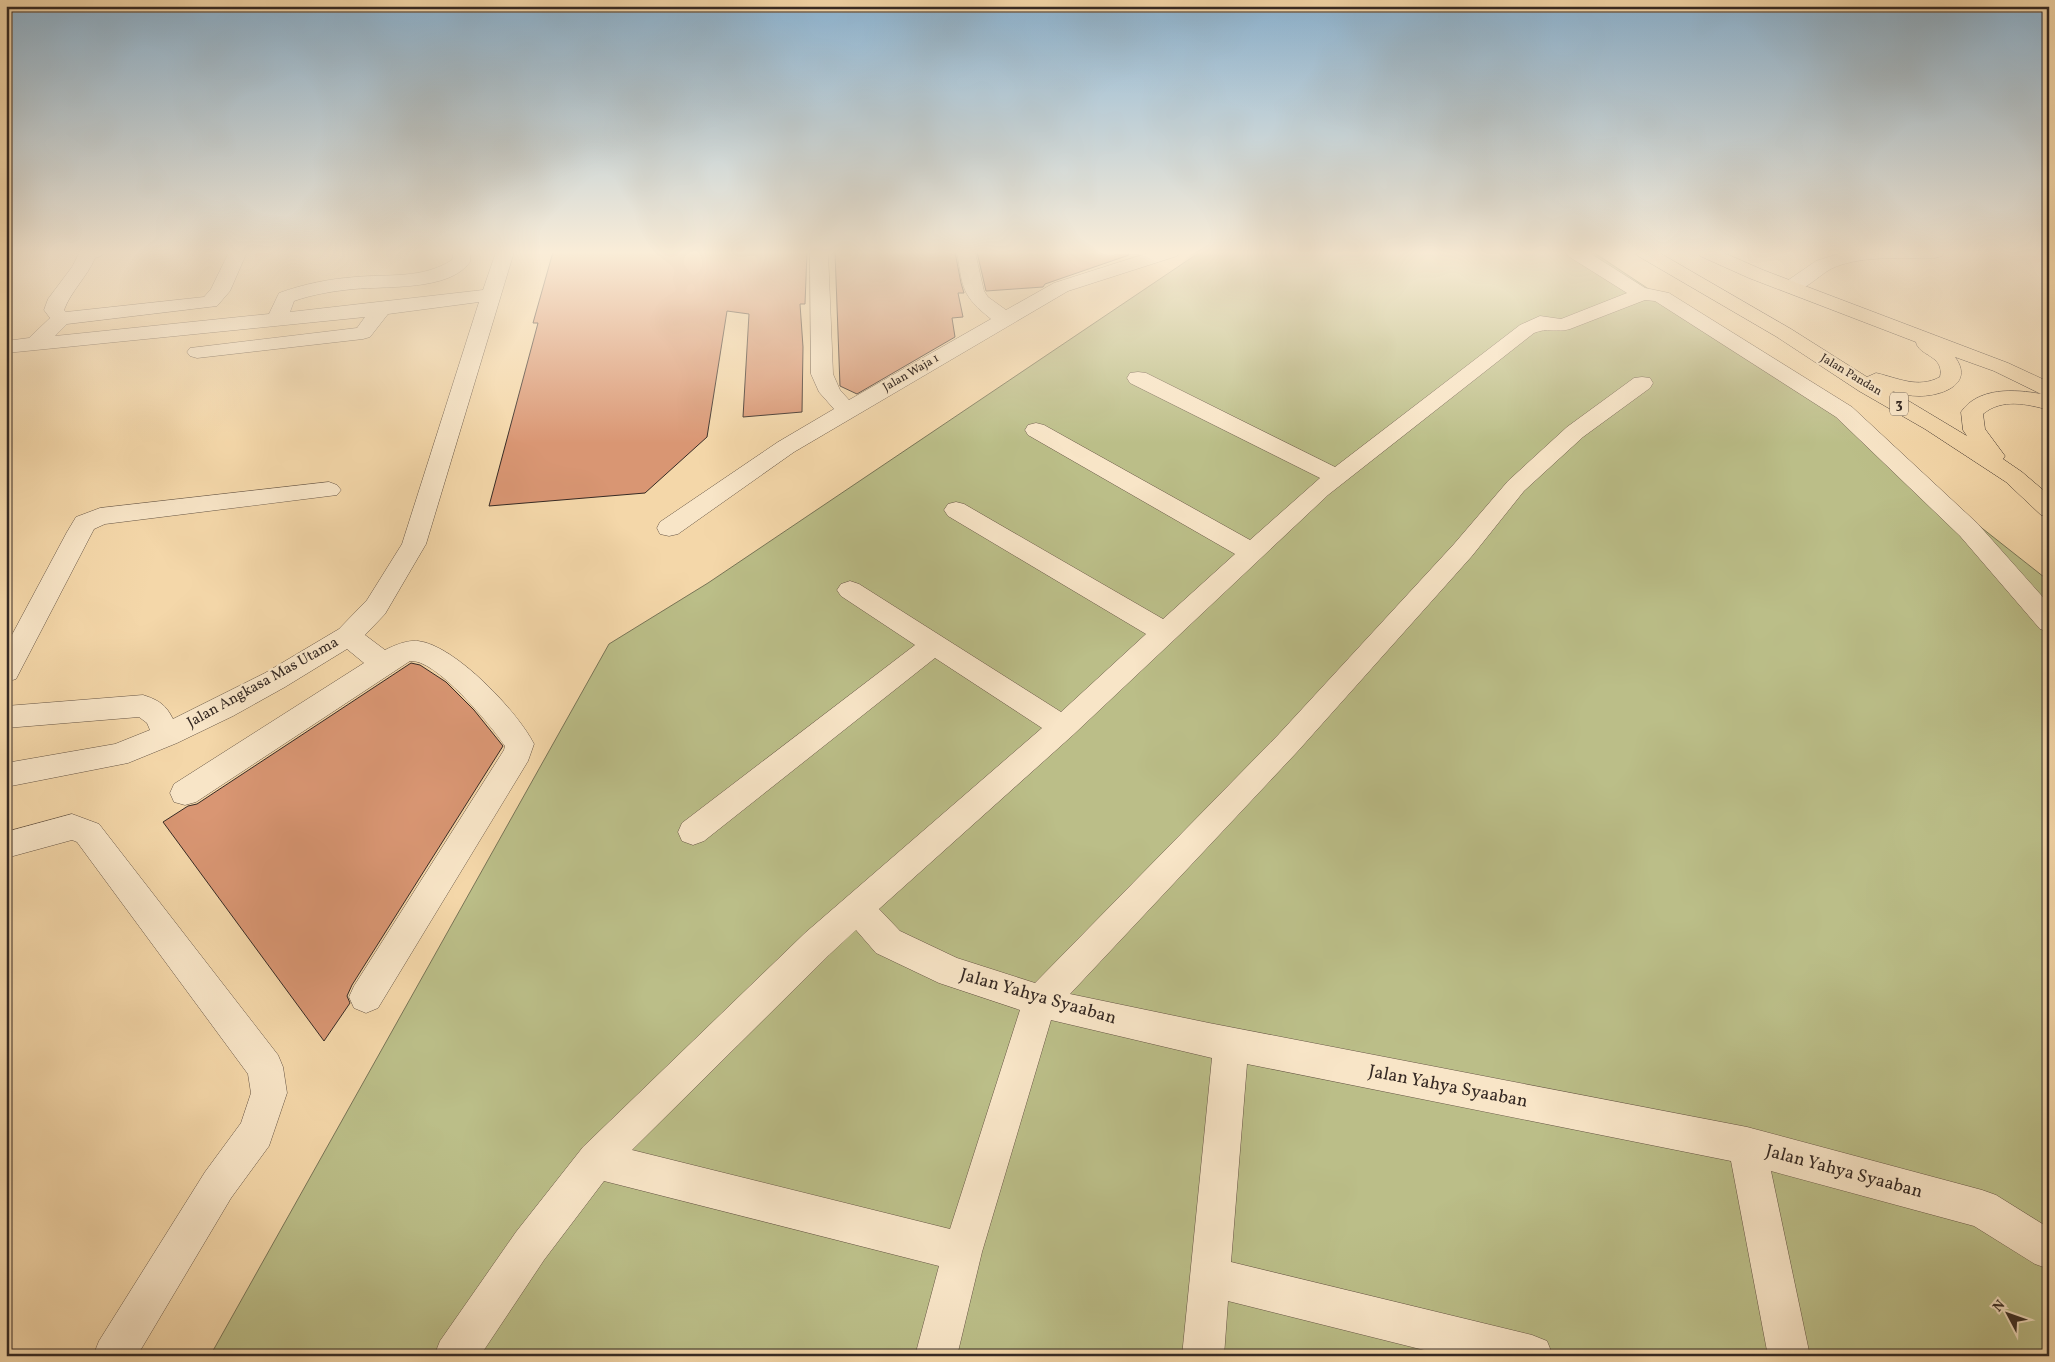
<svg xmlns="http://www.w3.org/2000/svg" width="2055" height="1362" font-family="Vollkorn,serif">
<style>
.green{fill:#bbbe88;stroke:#787456}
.building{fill:#d99673;stroke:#362a24}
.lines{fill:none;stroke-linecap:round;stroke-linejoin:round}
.minor-casing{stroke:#665545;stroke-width:1}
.highway-casing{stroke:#362a24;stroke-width:1}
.minor{fill:#f8e5c7;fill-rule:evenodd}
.highway{fill:#f4d7a9;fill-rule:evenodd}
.labels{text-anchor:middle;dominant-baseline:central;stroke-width:4.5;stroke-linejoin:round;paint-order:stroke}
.far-street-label{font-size:12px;fill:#362a24;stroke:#f8e5c7}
.shield{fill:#f8e5c7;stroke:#706255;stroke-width:1}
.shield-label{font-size:14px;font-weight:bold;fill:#362a24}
.street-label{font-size:15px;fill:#362a24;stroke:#f8e5c7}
.near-street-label{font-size:18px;fill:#362a24;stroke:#f8e5c7}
</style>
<rect width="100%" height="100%" fill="#f4d7a9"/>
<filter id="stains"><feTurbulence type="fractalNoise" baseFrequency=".004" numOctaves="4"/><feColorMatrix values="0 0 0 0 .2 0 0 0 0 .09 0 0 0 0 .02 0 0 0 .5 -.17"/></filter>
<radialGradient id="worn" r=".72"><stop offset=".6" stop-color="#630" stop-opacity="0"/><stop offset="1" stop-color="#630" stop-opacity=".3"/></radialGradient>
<path class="green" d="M1200,252h393l248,165 208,164v775h-1839l399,-712 99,-61z"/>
<g class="building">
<path d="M553,252h254l-2,52h-5l3,43 -1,65 -59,5 6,-103 -22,-3 -20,126 -62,56 -156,13 49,-183h-5z"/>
<path d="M835,252h120l6,31 3,10h-6l5,24 -11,1 3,19 -98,57 -17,-8z"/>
<path d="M977,252h151l1,3 -84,29 -2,3 -57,4z"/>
<path d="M411,663l9,2 26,17 28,28 29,36 -151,239 -5,11 3,7 -26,38 -161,-219 25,-16 9,-2z"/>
</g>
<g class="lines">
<defs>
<g id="minor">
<path d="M80,252h23l-2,4 -6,2c-8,19 -24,33 -31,52l2,2 138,-15 7,-8 18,-37h18l-17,39 -13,15 -150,18 -12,12 214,-22 10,-21c25,-9 50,-14 76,-16 33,-3 68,2 97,-17l2,-8h16v10c-20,29 -84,24 -116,27 -20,2 -40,5 -60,12l-4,11 193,-22 13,-38h18l-88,292 -41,70 -20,21 20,15c10,-5 22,-10 33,-9 37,4 100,71 116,103l-6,17 -150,247 -12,5 -12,-5 -5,-11 5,-11 150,-236 1,-4c-14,-21 -70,-88 -95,-85l-214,141 -11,3 -11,-3 -4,-9 4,-9 190,-121 -17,-14 -62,38 -52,29 -56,27 -49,20 -122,24v-24l109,-19 35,-14 -3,-7 -8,-6 -133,11v-22l137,-11c16,5 23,10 30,24l92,-46 74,-44 28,-29 35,-56 77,-242 -91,12 -18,23 -7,2 -166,19 -7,-2 -3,-4 3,-4 167,-20 8,-11 -359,36v-12l23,-3 21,-20 -6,-8 4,-11 24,-32z"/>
<path d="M810,252h18l5,122 7,16 9,10 142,-81c-30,-24 -28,-31 -34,-67h18l9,39 4,6 18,13 48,-27 97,-31h28l-2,4 -109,35 -274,161 -116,82 -9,2 -9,-2 -3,-6 3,-6 118,-80 56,-33 -15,-17 -8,-18z"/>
<path d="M1566,252h22l57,36 24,5 183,114 126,117 71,80v28l-9,-3 -80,-93 -124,-119 -181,-116 -10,-1 -75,29c-13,4 -23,-2 -36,4l-206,162 -255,240 -194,174 21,22 57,27 78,25 243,-248 176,-191 54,-63 59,-54 67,-49 8,-1 8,1 3,5 -3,5 -67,49 -59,54 -52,65 -174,195 -228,243 139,29 538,104 235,63 14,5 53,33v41l-14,-5 -61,-38 -203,-55 39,185h-42l-37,-195 -484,-97 -16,198 301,73 15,6 6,15h-105l-220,-55 -4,55h-42l30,-298 -161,-38 -69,232 -25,104h-42l24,-90 -335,-85 -60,79 -64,96h-46l6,-15 76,-109 67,-85 222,-214 237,-205 -107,-70 -231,183 -11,4 -11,-4 -4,-9 4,-9 233,-178 -74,-49 -4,-6 4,-6 9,-3 9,3 202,128 85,-78 -198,-118 -4,-6 4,-6 8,-2 8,2 199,115 72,-65 -207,-119 -3,-5 3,-5 8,-2 8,2 206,115 70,-62 -190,-95 -3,-5 3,-5 8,-1 8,1 189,94 185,-142 20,-9 21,3 66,-26 -59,-37zM856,930l20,23 63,30 81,27 -70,219 -318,-79 197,-195z"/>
<path d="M1845,252h99l-2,4 -7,2c-32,1 -70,-3 -100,9 -17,7 -32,29 -51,24l-3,-4 3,-4 32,-22z"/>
<path d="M329,482l8,3 4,5 -4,5 -232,29 -11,5 -78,150 -10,3v-36l61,-114 9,-15 24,-9z"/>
<path d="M72,814l27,10 179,231 5,12 4,26 -18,53 -38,52 -94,158h-44l6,-15 106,-169 36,-49 10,-30 -3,-19 -171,-232 -5,-2 -66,18v-26z"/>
</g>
<path id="highway" d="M1636,252h22l133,77 76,48 9,-4c22,5 42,16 64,4 5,-22 -22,-21 -24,-35l-167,-64 -49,-22 -2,-4h24l41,18 245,93 41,19v28c-22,-6 -47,-12 -66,4l2,15 20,27 -2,3 19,13 27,23v22l-8,-2 -35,-33 -81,-53 -66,-38 -82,-54 -139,-81zM1955,357l39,14 47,23c-26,-5 -63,-7 -80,18l2,18 4,6 -75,-45c9,3 18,5 27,5 23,0 56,-12 36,-39z"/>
</defs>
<use href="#minor" class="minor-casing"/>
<use href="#highway" class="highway-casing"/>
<use href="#minor" class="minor"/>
<use href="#highway" class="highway"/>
</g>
<linearGradient id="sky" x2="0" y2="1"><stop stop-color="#8cb5d4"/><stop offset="0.57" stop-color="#faedd8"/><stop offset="1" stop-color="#faedd8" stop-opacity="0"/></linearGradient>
<rect width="2055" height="443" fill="url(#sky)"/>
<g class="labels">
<g class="far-street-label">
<text transform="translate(911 373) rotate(-30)">Jalan Waja 1</text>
<text transform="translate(1851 375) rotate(31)">Jalan Pandan</text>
</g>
<rect class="shield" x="1890" y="392.5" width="18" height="23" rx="4"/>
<g class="shield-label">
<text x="1899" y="404">3</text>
</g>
<g class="street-label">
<text transform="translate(263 683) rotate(-29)">Jalan Angkasa Mas Utama</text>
</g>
<g class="near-street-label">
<text transform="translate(1038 997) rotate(16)">Jalan Yahya Syaaban</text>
<text transform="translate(1448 1087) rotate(11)">Jalan Yahya Syaaban</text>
<text transform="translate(1844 1172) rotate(15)">Jalan Yahya Syaaban</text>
</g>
</g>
<rect width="2055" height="1362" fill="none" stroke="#f4d7a9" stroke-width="25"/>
<rect x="8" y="8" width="2040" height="1347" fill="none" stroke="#362a24" stroke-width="2.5"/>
<rect x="12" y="12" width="2030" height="1337" fill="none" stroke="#362a24"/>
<g transform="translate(2008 1314) rotate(311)" stroke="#f8e5c7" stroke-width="4" paint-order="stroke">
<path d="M0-4L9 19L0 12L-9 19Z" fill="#362a24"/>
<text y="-8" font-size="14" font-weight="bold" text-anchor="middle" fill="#362a24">N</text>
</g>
<rect width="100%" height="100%" filter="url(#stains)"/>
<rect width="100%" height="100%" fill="url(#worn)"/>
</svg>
